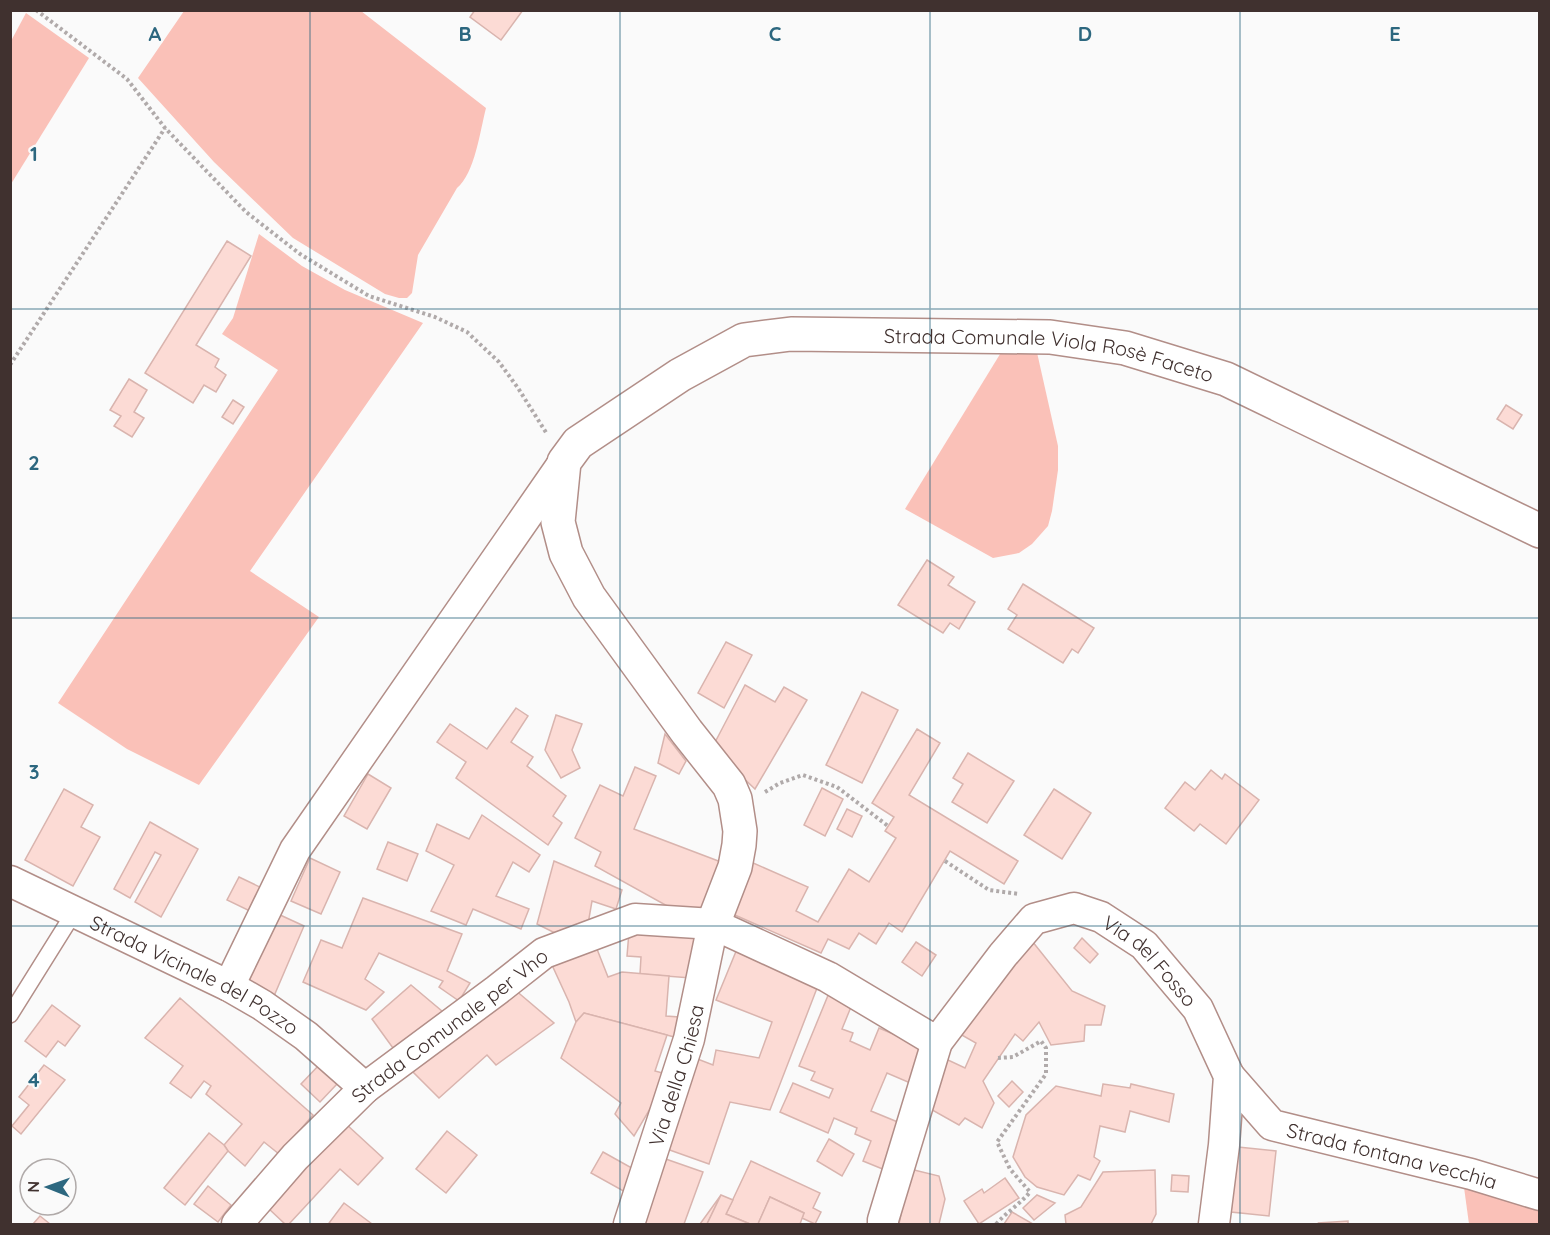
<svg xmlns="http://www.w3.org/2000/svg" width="1550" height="1235" font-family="Quicksand,sans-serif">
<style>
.green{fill:#fac1b8}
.building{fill:#fcdbd5;stroke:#d9b4ae;stroke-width:1.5}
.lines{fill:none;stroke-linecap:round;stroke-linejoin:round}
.service-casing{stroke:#b28e88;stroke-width:18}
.minor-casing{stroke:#b28e88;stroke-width:33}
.tertiary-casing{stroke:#b28e88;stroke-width:36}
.path{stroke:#b0aaaa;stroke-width:4;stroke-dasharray:3 3;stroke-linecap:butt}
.service{stroke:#fff;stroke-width:15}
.minor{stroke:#fff;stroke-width:30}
.tertiary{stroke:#fff;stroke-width:33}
.grid{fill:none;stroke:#2c677f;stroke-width:1.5;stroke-opacity:0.55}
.labels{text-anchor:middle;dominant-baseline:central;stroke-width:4.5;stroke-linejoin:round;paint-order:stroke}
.street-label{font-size:20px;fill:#40312f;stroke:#fafafa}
.grid-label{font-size:20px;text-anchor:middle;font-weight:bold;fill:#2c677f;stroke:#fafafa;stroke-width:4.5;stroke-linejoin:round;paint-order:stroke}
</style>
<rect width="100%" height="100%" fill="#fafafa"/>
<g class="green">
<path d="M184,11h177l125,97c-6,23 -11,65 -29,80l-39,67 -6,38 -5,5h-8l-14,-4 -92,-56 -79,-76 -76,-84z"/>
<path d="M26,13l63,45 -78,126v-143z"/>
<path d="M259,234l43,32 43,24 78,33 -173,248 69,46 -120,168 -72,-36 -69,-46 220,-333 -56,-36 11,-16z"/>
<path d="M1005,346l31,2 22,98v24l-6,41 -4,15 -16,18 -13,9 -26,5 -88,-49z"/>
<path d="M1463,1180l76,23v21h-70z"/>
</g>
<g class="building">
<path d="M475,10h48l-22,30 -31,-23z"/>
<path d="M227,241l24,15 -55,89 23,14 -4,8 11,8 -10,17 -12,-7 -11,18 -48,-30z"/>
<path d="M129,379l18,11 -13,22 10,6 -12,19 -18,-11 7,-10 -11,-6z"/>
<path d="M233,400l11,7 -11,17 -11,-7z"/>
<path d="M1506,405l16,10 -9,14 -16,-10z"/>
<path d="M927,560l27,17 -6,8 27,17 -16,27 -9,-6 -7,10 -45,-28z"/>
<path d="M1023,584l71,44 -16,25 -6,-4 -9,14 -55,-34 9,-14 -9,-6z"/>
<path d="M726,642l26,13 -28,53 -26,-15z"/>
<path d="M745,685l30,17 9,-15 23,13 -52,89 -43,-41z"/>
<path d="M862,692l36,18 -36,73 -36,-18z"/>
<path d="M516,708l12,8 -17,26 22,15 -6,9 39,30 -13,20 9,7 -14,22 -92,-67 10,-16 -29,-20 13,-18 37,25z"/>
<path d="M556,715l26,9 -10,26 8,18 -19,10 -16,-28z"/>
<path d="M917,729l23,14 -31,52 109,66 -14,23 -54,-33 -48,81 -13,-9 -13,21 -17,-11 -10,16 -21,-10 -7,14 -93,-41 23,-50 57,25 -12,24 22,11 31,-53 20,13 27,-44 -11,-7 9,-14 -22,-14z"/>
<path d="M665,734l21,27 -7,13 -21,-11z"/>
<path d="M968,753l46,28 -27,42 -35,-21 11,-18 -10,-6z"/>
<path d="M635,767l21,9 -22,53 87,33 -19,47 -33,-2 -74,-41 6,-14 -26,-14 25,-53 23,11z"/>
<path d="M1211,770l11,9 3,-5 34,26 -33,44 -26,-20 -6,7 -29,-23 20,-26 10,8z"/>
<path d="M368,774l23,14 -24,41 -23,-13z"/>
<path d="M822,788l21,11 -18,37 -21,-11z"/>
<path d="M64,789l29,16 -12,22 19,10 -27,49 -48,-26z"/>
<path d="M1054,789l37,24 -29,46 -38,-24z"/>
<path d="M847,809l15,7 -10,21 -15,-8z"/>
<path d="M482,815l58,40 -11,17 -16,-10 -17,34 33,13 -8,20 -48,-20 -7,16 -35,-14 23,-46 -28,-14 11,-27 32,15z"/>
<path d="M150,822l48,27 -37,68 -26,-15 26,-47 -6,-3 -25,46 -16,-9z"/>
<path d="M388,842l30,12 -11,27 -30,-12z"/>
<path d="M310,858l30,14 -19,42 -30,-13z"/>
<path d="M554,861l68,29 -6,19 -24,-8 -5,29 -22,8 -28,-14z"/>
<path d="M239,877l27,13 -12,23 -27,-13z"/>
<path d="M363,898l99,36 -15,37 23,12 -11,18 -20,-14 4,-6 -64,-28 -14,26 19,13 -18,18 -63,-28 18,-42 21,8z"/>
<path d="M278,914l26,12 -30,70 -27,-11z"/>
<path d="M629,932l65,6 -3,40 -51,-4 1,-17 -14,-1z"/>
<path d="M1082,938l16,16 -8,9 -16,-15z"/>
<path d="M1032,941l40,50 33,15 -4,19h-16l-1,16 -33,4 -12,-23 -16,19 -8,-7 -32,47 11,22 -12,25 -17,-10 -6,7 -34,-19 21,-47 19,9 11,-25 -23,-13z"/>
<path d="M916,942l20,13 -14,21 -20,-14z"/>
<path d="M595,944l13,33 14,-5 47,4 -3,40 13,1 -1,21 -94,-25 -8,9 -7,-20 -17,-37z"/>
<path d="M737,949l82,34 -49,127 -40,-8 -21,62 -45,-16 31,-90 18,7 3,-15 43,8 13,-36 -56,-22z"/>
<path d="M411,985l38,32 -51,38 -26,-36z"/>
<path d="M514,989l40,34 -58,42 -9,-10 -48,43 -30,-30z"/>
<path d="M829,993l24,9 -11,27 11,4 -3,8 20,9 9,-22 52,22 -16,35 -28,-12 -16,38 34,14 -20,45 -22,-9 8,-20 -16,-7 2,-6 -23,-10 -6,15 -48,-21 13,-29 36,15 4,-9 -22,-9 4,-8 -16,-6z"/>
<path d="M180,998l133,117 -34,39 -15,-12 -19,24 -17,-15 -4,-6 18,-21 -36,-30 5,-8 -7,-5 -13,17 -21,-15 13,-17 -38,-28z"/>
<path d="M52,1005l28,21 -15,20 -7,-5 -12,16 -21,-16z"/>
<path d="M584,1013l83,22 -12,36 15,4 -36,61 -19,-22 6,-11 -60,-45 15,-36z"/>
<path d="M44,1065l21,15 -44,54 -9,-8 17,-21 -10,-8z"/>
<path d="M319,1065l18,19 -17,18 -19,-18z"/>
<path d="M1012,1081l11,11 -14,15 -11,-11z"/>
<path d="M1103,1084l27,4 1,-4 43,10 -5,28 -39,-11 -5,21 -25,-6 -6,31 6,4 -10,19 -12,-5 -14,20 -27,-8 -12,-10 -12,-20 13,-42 30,-29 45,10z"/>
<path d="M346,1124l37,34 -25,27 -18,-16 -51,55h-4l-17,-16z"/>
<path d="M447,1131l30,24 -31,38 -30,-24z"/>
<path d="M209,1133l15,12 4,6 -43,54 -21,-17z"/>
<path d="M829,1139l25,15 -12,22 -25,-15z"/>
<path d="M1238,1147l38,4 -7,65 -38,-4z"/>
<path d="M603,1152l36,20 -12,21 -36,-20z"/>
<path d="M660,1157l43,15 -19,52h-47z"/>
<path d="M751,1161l69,32 -7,15 8,4 -6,12 -13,-6 2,-5 -34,-16 -12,27h-8l-24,-10z"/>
<path d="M910,1169l29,7 6,23 -6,25h-40z"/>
<path d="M1155,1170l1,44 -5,10h-85l-1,-9 16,-8 22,-35z"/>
<path d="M1172,1175l17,1 -1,16 -17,-1z"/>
<path d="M1005,1178l14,20 -40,26 -15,-23 18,-12 2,4z"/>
<path d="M208,1186l23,19 -13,17 -24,-18z"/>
<path d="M721,1195l-14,29h-7z"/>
<path d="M721,1195l12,5 -7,14 24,10h-43z"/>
<path d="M1037,1195l18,8 -21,17 -11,-12z"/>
<path d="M770,1197l34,16 -4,11h-42z"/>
<path d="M344,1203l28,21h-40l-3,-1z"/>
<path d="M1012,1212l21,12h-29z"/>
<path d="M40,1216l10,8h-17z"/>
<path d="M1348,1221v3h-28l-1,-1z"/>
</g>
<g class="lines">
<defs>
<path id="service" d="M10,1015l65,-104"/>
<g id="minor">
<path id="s1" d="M10,881l219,105 33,19 44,31 59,52"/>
<path d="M229,986l66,-136 269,-388"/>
<path id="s2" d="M1229,1076l43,49 199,49 69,21"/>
<path id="s3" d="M237,1224l58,-67 70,-69 132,-98 47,-37 91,-34 78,5 115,53 109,65"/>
<path id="s4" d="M629,1224l60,-185 24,-115"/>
<path id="s5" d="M883,1224v-4l54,-178 66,-87 31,-36 40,-11 27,9 43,28 54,64 31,67 -5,69 -10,79"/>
</g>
<g id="tertiary">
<path id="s6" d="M713,924l22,-57 4,-22 1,-14 -5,-32 -6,-14 -42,-53 -98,-135 -23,-44 -8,-31 6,-60 14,-19 102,-68 64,-35 47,-6 259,3 75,11 101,31 314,152"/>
</g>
</defs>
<use href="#service" class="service-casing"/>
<use href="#minor" class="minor-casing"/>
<use href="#tertiary" class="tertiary-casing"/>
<g class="path">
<path d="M36,10l91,69 38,49 81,84 54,42 69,42 66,21 32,15 32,30 19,26 29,46"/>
<path d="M10,365l155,-237"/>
<path d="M765,792l15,-9 23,-8 34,12 51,39"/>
<path d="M945,861l44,29 30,4"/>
<path d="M996,1224c11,-12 24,-20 34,-32l-20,-23 -13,-27 49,-68v-26l-5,-7 -28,16 -15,1"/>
</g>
<use href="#service" class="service"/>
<use href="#minor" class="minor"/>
<use href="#tertiary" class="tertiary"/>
</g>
<path class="grid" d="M310,10v1214M620,10v1214M930,10v1214M1240,10v1214M10,309h1530M10,618h1530M10,926h1530"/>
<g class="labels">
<g class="street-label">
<text stroke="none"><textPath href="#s6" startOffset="1048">Strada Comunale Viola Rosè Faceto</textPath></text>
<text stroke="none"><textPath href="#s5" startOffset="483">Via del Fosso</textPath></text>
<text stroke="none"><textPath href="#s1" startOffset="207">Strada Vicinale del Pozzo</textPath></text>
<text stroke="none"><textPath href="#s3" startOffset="292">Strada Comunale per Vho</textPath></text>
<text stroke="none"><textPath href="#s4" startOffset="156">Via della Chiesa</textPath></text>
<text stroke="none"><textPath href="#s2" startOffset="189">Strada fontana vecchia</textPath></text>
</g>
</g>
<g class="grid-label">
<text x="155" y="41">A</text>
<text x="465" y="41">B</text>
<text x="775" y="41">C</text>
<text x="1085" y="41">D</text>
<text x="1395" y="41">E</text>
<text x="34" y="161">1</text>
<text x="34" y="470">2</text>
<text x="34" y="779">3</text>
<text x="34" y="1087">4</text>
</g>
<rect width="1550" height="1235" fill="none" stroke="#40312f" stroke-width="24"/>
<g transform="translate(48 1187) rotate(271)"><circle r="28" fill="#fafafa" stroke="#b0aaa9" stroke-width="1.5"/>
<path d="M0-4.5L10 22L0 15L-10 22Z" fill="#2c677f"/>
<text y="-9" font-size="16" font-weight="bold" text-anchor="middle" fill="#40312f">N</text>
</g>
</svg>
